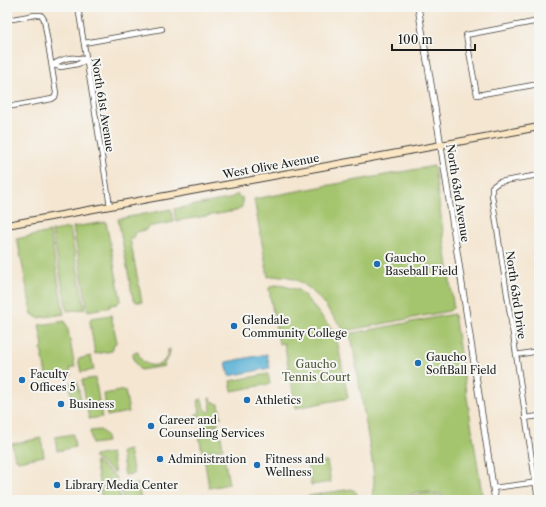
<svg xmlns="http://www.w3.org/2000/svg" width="546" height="507" font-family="'Libre Caslon Text',serif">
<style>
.green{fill:#a4c46d;stroke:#607044}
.water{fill:#58b0d5;stroke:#3a6678}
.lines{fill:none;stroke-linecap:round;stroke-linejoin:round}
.minor-casing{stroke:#3c3a37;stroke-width:6}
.tertiary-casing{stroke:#3c3a37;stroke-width:7}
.secondary-casing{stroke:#3c3a37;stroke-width:8}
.minor{stroke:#fff;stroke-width:4.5}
.tertiary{stroke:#fff;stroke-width:5.5}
.secondary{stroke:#fbe6c4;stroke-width:6}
.poi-dot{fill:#1f6fb2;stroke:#f6f6f2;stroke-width:1.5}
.labels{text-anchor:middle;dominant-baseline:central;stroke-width:4;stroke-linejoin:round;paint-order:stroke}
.street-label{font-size:11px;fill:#1c1c1c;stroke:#f6f6f2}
.poi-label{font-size:11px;fill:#1c1c1c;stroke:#f6f6f2;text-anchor:start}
.park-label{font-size:11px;fill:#4c5738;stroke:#f6f6f2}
</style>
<rect width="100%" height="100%" fill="#f6f6f2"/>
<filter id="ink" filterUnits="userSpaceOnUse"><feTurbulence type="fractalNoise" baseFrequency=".025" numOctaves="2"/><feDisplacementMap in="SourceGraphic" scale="8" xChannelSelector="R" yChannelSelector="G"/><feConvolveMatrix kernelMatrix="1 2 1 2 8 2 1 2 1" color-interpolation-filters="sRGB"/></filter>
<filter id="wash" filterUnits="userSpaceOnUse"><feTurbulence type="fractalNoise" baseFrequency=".012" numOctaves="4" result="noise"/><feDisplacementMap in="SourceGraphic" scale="16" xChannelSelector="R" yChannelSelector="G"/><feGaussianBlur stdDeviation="0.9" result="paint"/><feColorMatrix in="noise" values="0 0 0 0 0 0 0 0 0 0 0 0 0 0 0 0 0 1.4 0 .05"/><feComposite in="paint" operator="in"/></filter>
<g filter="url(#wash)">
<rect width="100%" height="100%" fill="#f4e6d1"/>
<g class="green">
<path d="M434,166l19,137v5l-4,3 -104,20c-18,-20 -32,-50 -61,-55 -5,0 -11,0 -16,1l-14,-78z"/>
<path d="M236,195h2l2,3 2,-1c1,8 2,10 -6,14l-60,10 -2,-12 54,-10z"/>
<path d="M171,209l3,13 -27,5 -1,3 -10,2 -2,2v5l-4,-1 12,64h-6l-3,-3 -15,-80z"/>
<path d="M106,222l15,78 -4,4 -7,1v2l-22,4 -15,-84z"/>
<path d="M70,228l15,81 -18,2 -15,-80z"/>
<path d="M50,232l14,82 -26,4 -6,-4 -14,-71 -2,-4z"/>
<path d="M276,285l8,1 14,4 6,5 32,39 12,64 -52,10 -12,-65 -5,1 -10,-54v-2l3,-2z"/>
<path d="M454,314l29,186h-34l-9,-6 -10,-2h-11l-8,2 -9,6h-30l2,-19 -1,-14 -21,-126 -4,-7z"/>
<path d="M111,315l6,27 -3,2 -2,7 -17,3 -5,-32 1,-4z"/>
<path d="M65,321v3l2,1 8,42 -5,1 1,7 -24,4 -6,-30 2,-3 -4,-21z"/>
<path d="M170,349l-1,8 -5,6 1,3 -25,4c-4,-5 -7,-10 -7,-17l5,-1c4,19 30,17 30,-2z"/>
<path d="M91,356l3,14 -13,2 -3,-13z"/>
<path d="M268,374l2,10 -38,7 -2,-10z"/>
<path d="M95,378l7,39 -13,2 -7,-39z"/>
<path d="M77,381l4,19 -9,2 -3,-19z"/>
<path d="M125,390l4,22 -22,4 -3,-22z"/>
<path d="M209,398h1c2,4 4,5 9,6l2,14 -4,1 1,5 -15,3 -2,-10h-5v-3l4,-1 -2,-13 4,-1 2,9 5,4 2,-2z"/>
<path d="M219,426l4,22 -21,4 -4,-22z"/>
<path d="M100,430c5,3 6,6 7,12l-15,2 -2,-13z"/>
<path d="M73,434l2,13 -18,4 -2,-14z"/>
<path d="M41,438l3,18 -26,5v-2h-3l-3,-15z"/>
<path d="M129,450l5,24 -9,1 -4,-23z"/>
<path d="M223,451l6,33 -20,4 -5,-31 1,-3z"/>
<path d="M111,453l4,20 -21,-15v-2z"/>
<path d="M95,461l21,16 1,7 -17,3z"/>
<path d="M327,461l4,21 -20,3 -4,-21z"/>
<path d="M138,484l2,5 -1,1 2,10h-18l-3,-13z"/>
<path d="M118,487l2,13h-18l-2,-10z"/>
<path d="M351,489c6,2 6,5 7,11h-49l-1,-4z"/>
<path d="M427,493c8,1 13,3 20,7h-43c8,-5 15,-6 23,-7z"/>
</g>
<path class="water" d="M267,354l3,14 -41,8 -3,-14z"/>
</g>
<g filter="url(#ink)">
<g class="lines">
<defs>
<g id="minor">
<path d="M78,7l32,199"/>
<path d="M7,20l28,-5h6l3,4 12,74 -1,4 -3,2 -45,8"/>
<path d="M539,21l-73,14 11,60 62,-11"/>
<path d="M84,43l78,-14"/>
<path d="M52,65c13,-8 21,-9 35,-5"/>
<path d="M52,65l9,2 17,-3 9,-4"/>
<path d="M516,355l23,-4"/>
<path d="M525,418l14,-2"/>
<path d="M493,488l46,-6"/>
<path d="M538,500l-46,-305v-8l7,-5 40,-7"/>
</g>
<path id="tertiary" d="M418,7l17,101 60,392"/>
<path id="secondary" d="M7,225l532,-98"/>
</defs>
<use href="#minor" class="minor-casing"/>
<use href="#tertiary" class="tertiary-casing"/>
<use href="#secondary" class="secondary-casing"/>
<use href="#minor" class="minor"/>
<use href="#tertiary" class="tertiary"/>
<use href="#secondary" class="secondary"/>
</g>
</g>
<g class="poi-dot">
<circle cx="377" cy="264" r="4"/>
<circle cx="234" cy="326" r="4"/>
<circle cx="418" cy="363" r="4"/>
<circle cx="22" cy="380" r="4"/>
<circle cx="247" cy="400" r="4"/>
<circle cx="61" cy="404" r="4"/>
<circle cx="151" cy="426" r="4"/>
<circle cx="160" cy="459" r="4"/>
<circle cx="257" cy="465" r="4"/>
<circle cx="57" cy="485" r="4"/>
</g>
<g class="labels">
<g class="street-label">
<text transform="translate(103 105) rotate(81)">North 61st Avenue</text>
<text transform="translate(271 166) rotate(-10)">West Olive Avenue</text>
<text transform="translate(458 193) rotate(81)">North 63rd Avenue</text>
<text transform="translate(516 295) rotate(82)">North 63rd Drive</text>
</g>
<g class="poi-label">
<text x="385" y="258">Gaucho<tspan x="385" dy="13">Baseball Field</tspan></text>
<text x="242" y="320">Glendale<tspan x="242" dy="13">Community College</tspan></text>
<text x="426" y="357">Gaucho<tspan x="426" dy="13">SoftBall Field</tspan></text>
<text x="30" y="374">Faculty<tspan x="30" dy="13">Offices 5</tspan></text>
<text x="255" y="400">Athletics</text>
<text x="69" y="404">Business</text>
<text x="159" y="420">Career and<tspan x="159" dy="13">Counseling Services</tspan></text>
<text x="168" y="459">Administration</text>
<text x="265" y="459">Fitness and<tspan x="265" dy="13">Wellness</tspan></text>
<text x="65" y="485">Library Media Center</text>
</g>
<g class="park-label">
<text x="316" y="364">Gaucho<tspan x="316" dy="13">Tennis Court</tspan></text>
</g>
</g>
<rect width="546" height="507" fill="none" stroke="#f6f6f2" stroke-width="24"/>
<path d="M392 44v6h83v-6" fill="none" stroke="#1c1c1c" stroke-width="2"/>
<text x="398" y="44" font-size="12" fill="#1c1c1c" stroke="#f6f6f2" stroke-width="3" paint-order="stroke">100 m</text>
</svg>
